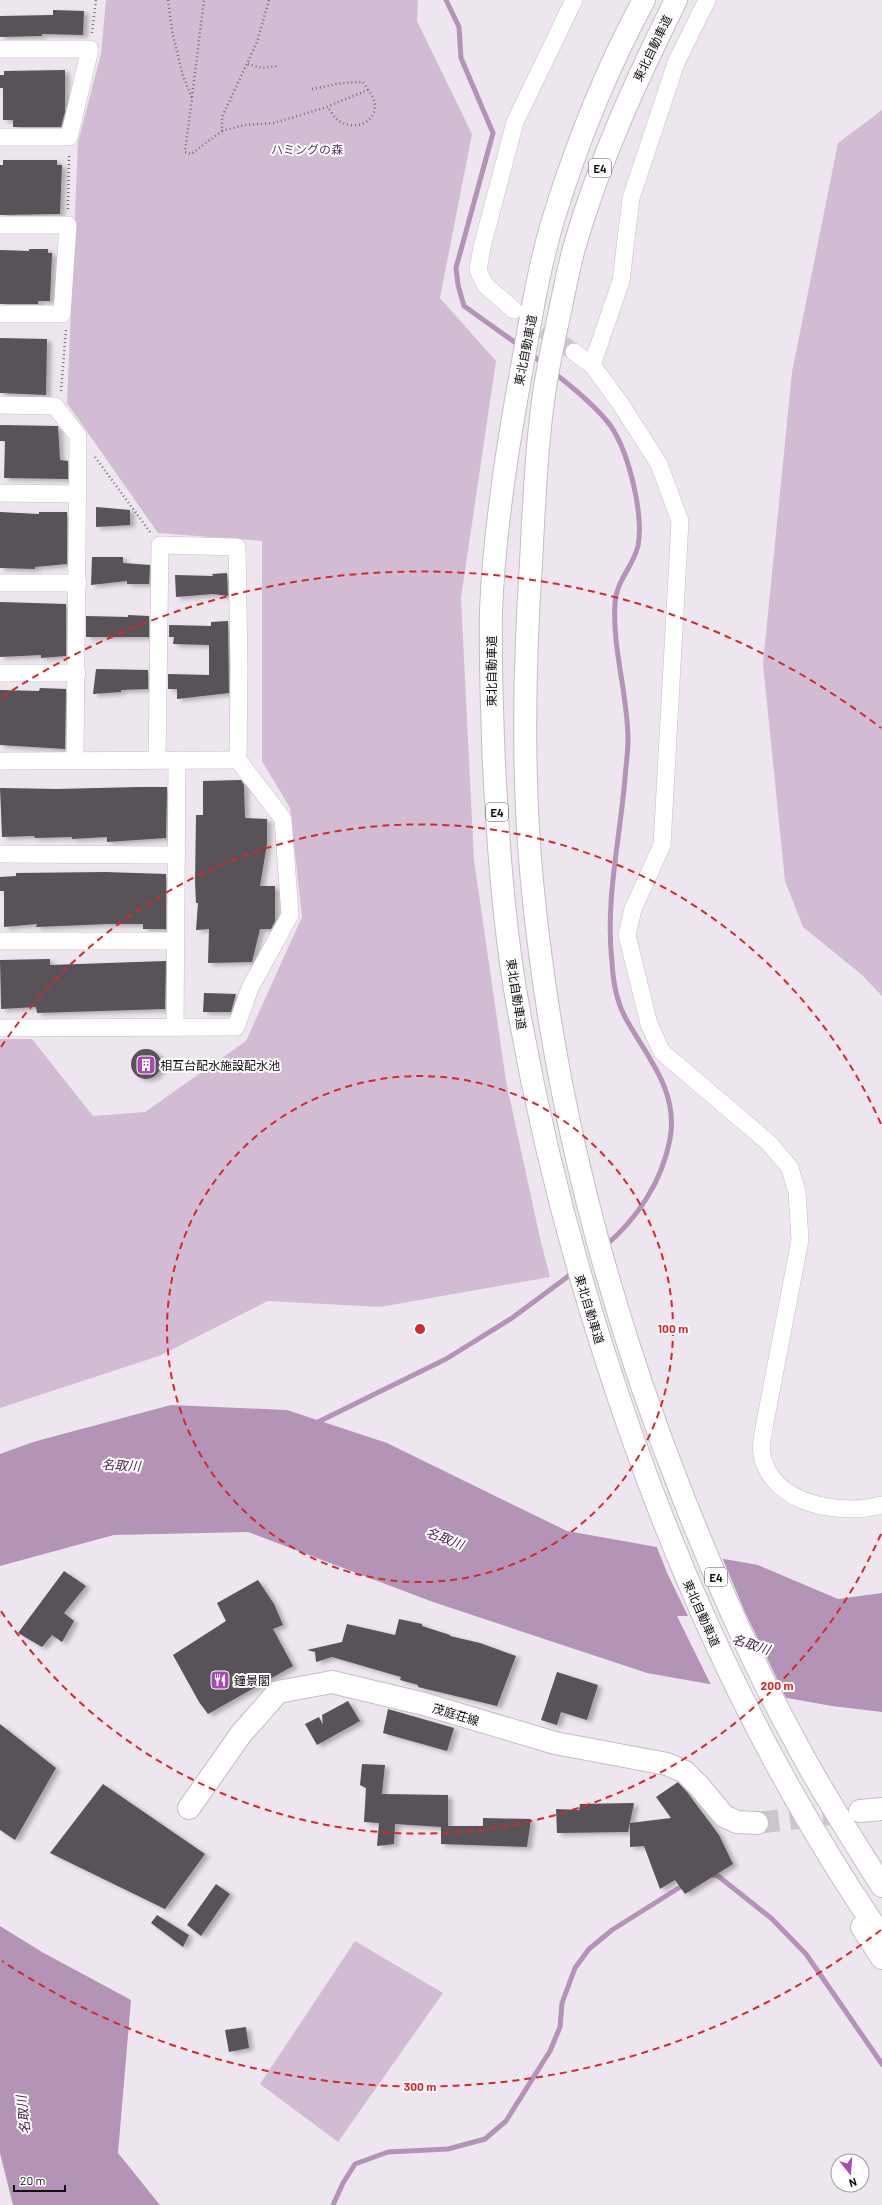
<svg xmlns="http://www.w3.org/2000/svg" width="882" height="2205" font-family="Barlow,'Noto Sans JP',sans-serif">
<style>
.green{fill:#d2bcd4}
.water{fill:#b394b6}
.pier{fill:#eee6ee}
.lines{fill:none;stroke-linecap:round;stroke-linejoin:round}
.stream{stroke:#b394b6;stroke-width:5}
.building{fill:#585259;filter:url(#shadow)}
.minor-tunnel{stroke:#cdc5cd;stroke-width:17;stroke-dasharray:17 8;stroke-linecap:butt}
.tertiary-tunnel{stroke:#cdc5cd;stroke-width:22;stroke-dasharray:22 11;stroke-linecap:butt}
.minor-casing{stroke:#c4bdc5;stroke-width:18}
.tertiary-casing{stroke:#c4bdc5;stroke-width:24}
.motorway-casing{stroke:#c4bdc5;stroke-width:24}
.path{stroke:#746f74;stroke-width:2.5;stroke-dasharray:1 3;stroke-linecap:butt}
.minor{stroke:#fff;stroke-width:17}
.tertiary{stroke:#fff;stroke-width:22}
.motorway{stroke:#fff;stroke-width:22}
.ring{fill:none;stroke:#d62828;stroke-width:2;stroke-dasharray:7 5}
.labels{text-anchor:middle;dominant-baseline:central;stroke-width:4;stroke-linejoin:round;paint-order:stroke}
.shield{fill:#fff;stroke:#585658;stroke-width:1}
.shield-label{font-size:11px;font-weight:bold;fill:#100d10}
.street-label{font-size:12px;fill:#100d10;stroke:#fff}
.park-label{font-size:12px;fill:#5c3360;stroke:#fff}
.poi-label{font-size:12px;fill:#100d10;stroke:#fff;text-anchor:start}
.water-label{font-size:13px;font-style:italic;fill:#451d49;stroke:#fff}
.centre{fill:#d62828;stroke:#fff;stroke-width:2}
.ring-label{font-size:12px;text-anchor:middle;font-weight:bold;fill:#d62828;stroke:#fff;stroke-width:4;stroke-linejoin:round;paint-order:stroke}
</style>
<defs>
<filter id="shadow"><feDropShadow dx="4.5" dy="2.5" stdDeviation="2" flood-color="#0004"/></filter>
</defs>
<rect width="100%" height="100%" fill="#eee6ee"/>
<g class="green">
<path d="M106,0h312l-1,21 55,113 -32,164 56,63 -35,237 13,262 32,221 34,157 10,39 -170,30 -112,-6 -109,55 -159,52v-369h32l61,77 52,-4 101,-71 56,-124 -12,-109 -28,-47v-220l-104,-8 -91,-130 11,-261 23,-88z"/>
<path d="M882,110v886l-20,-21 -59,-48 -18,-46 -22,-217 29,-292 46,-229z"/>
<path d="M355,1941l88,52 -105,149 -78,-58z"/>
</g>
<g class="water">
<path d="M171,1405l116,5 100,33 180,88 191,34 80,34 44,-6v119l-50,-6 -185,-33 -214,-71 -185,-70 -134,3 -114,31v-112l33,-12z"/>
<path d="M0,1926l42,26 89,48 -13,153 42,52h-147l-13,-52z"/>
</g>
<path class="pier" d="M656,1545l66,12 23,55 42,88 -75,-13 -35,-71h11l-20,-41z"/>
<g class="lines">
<g class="stream">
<path d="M446,0l13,27 2,31 32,75 -37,135 2,17 6,21 56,40"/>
<path d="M530,353l14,12"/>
<path d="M553,372c18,14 38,30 53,48 22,25 38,94 32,126 -5,21 -22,35 -23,57 -3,46 13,91 13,137 0,12 -2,25 -3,38 -5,61 -20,123 -13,184 1,19 4,38 13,55 21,39 54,73 45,122 -8,43 -33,80 -65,107"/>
<path d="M314,1424l132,-65 66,-41 62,-46"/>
<path d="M709,1874l9,2 53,42 35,36 76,110"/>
<path d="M333,2205l10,-22 12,-19 33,-12 60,-3 37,-10 21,-18 44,-70 10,-24 2,-24 13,-35 14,-19 23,-19 73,-46"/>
</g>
</g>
<g class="building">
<path d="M53,10l31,1 -1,24 -41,-1v2l-42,1v-21l53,-1z"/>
<path d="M65,70v42l-4,15h-48v-7h-10v-32h-3v-13h4v-4z"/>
<path d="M3,160h54v5h5l-2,49 -60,1v-50h3z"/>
<path d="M29,249h19v4h4l-2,48h-12v3h-38v-54l29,1z"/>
<path d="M0,338l47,1 -1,56 -46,-2z"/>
<path d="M0,425l58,1 2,34 8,1v18l-64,-1 1,-37h-5z"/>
<path d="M96,507l34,3v15l-34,2z"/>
<path d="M0,512l39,2v-2h28v52l-32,3v2l-35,-1z"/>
<path d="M92,557h31v6l27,2 -1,19h-22v-3l-36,4z"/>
<path d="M227,573l1,23 -15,-2 -37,3 -1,-22 38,1 -1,-2z"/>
<path d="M0,602l66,2v52l-25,2v-3l-41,2z"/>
<path d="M128,615l21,1v21h-63v-21l42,1z"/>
<path d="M228,621l1,72 -52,6v-10h-9v-15l41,1v-30l-36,-1 1,-7h-5v-12l42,1v-4z"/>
<path d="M96,669l52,1v19l-27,1v2l-28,2z"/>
<path d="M40,688l26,1 -1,60 -65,-4v-55l39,1z"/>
<path d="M241,780l3,5 1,33 22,1v25l-7,42h15v35l-4,8h-11l-8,33 -44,1 1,-34 -13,1 2,-27h-2l-1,-21 1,-67h7v-34z"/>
<path d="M140,787h27l-1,51 -59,4v-5l-35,2v-2l-37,1 -1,-2 -32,1 -2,-49 57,1z"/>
<path d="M105,872l61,2v55h-23v-5h-35l-72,3 1,-3 -33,3v-36h-4v-14l16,-1v-3z"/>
<path d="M50,959v6l116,-4 -1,48 -128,4 -1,-6 -35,2 -1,-49z"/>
<path d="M204,993l32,1 -5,18h-28z"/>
<circle cx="146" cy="1064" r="15"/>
<path d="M64,1571l22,15 -22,27 10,8 -12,21 -10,-7 -10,12 -24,-14z"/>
<path d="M258,1580l16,24 9,21 -10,4 20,37 -85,48 -9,-12 -26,-47 53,-34 -9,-18z"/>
<path d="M399,1619l23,5v2l28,9v1l30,7 36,13 -19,50 -79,-19v-2l-18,-5 1,-3 -69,-20 -16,5 -1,-10 -8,-2 35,-8 5,-18 48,11z"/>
<path d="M557,1672l41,13 -11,35 -26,-8 -4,13 -16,-5z"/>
<path d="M348,1701l12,20 -43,24 -12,-21 14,-7 4,8 -1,-10z"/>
<path d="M388,1709l66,19 -7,23 -64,-18z"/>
<path d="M0,1724l56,44 -41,72 -15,-10z"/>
<path d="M362,1764l23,1 -3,29 66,1v31h35v-8l48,1 -4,28 -86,-3v-17l-46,-3 -1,20 -17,2 2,-23 -15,-1 2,-34 -6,-3z"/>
<path d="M678,1782l9,10 32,43 14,29 -48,30 -10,-14 -15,9 -16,-43 -14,1v-24l41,-5 -15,-21z"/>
<path d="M103,1784l102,70 -40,55 -115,-56z"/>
<path d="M634,1803l-6,29 -71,1 -1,-24 23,1 1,-6z"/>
<path d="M216,1884l14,10 -29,42 -14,-11z"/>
<path d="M157,1915l32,20 -6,12 -32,-24z"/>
<path d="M246,2027l3,21 -20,4 -4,-22z"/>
</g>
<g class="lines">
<path class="minor-tunnel" d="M522,315l52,37"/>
<path class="tertiary-tunnel" d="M757,1823l98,-12"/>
<defs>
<g id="minor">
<path d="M0,49h90l-21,88h-69"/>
<path d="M0,225h68l-6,89h-62"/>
<path d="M514,310l-29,-25 -7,-15 4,-23 33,-125 59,-122"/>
<path d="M574,352l18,13 28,38 39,61 21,57 -18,324 -29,64 -6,26 22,89 13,28 107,91 21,25 7,24 3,48 -36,188c-1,9 -4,18 -2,27 10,50 79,61 120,50"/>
<path d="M592,365l29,-84 10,-83 45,-135 31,-63"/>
<path d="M0,405l55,1 23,30 -3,325"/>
<path d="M0,493l77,1"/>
<path d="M0,583h78"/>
<path d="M0,673h77"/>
<path d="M0,761l238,-1"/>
<path d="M0,854l177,1"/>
<path d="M0,941h175"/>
<path d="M175,1027l2,-267"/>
<path d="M0,1028l236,-1 14,-39 40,-73 -7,-96 -45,-59 1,-91 -2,-122 -77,-2 -3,215"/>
</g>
<g id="tertiary">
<path d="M189,1808l52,-74 37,-42 54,-10 92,22 131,39 112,21 18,8 14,14 25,30 13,6 20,1"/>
<path d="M860,1811l22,-2"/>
</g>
<g id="motorway">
<path d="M644,0c-37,68 -67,143 -90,217 -16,52 -24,107 -34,161 -14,77 -26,155 -29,233 -1,51 1,103 3,154 4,75 9,150 21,224 20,118 48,234 84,348 66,212 157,417 283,600"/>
<path d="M676,0c-40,81 -77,161 -102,248 -5,19 -9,39 -13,58 -6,29 -13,59 -17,88 -8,56 -10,113 -13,169 -7,105 -9,213 1,318 20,212 73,419 151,616 33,83 69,166 112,244 26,50 57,97 87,145"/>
<path d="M862,1927l20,31"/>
</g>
</defs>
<use href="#minor" class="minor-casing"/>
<use href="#tertiary" class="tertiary-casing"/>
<use href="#motorway" class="motorway-casing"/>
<g class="path">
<path d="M168,0l4,31 11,45 9,22 -7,54 6,2 31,-23v-14l35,-75 12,-42"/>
<path d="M92,33l4,-33"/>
<path d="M248,64l14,4 16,-2"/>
<path d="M312,89l30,-6 21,-1 5,8"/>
<path d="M192,97l12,-97"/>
<path d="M222,131l22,-6 30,-2 53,-16 4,-2 37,-15c19,22 -5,45 -29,31 -5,-3 -8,-10 -12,-14"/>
<path d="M68,209l1,-55"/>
<path d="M61,391l5,-61"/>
<path d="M95,457l55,75"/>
</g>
<use href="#minor" class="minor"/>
<use href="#tertiary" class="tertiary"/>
<use href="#motorway" class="motorway"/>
</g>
<g class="ring">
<circle cx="420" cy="1329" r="253"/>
<path d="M881 1534A505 505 0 0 1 1 1611M1 1047A505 505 0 0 1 881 1124"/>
<path d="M881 1930A758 758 0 0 1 2 1961M2 697A758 758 0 0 1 881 728"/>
</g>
<defs>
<symbol id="building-square" viewBox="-11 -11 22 22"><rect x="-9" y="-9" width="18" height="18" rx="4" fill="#a94ab3" stroke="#fff"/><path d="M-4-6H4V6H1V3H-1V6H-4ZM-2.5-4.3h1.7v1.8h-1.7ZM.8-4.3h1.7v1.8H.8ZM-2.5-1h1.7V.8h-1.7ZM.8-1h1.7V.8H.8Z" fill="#fff"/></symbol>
<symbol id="restaurant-square" viewBox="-11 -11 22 22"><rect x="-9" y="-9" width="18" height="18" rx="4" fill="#a94ab3" stroke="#fff"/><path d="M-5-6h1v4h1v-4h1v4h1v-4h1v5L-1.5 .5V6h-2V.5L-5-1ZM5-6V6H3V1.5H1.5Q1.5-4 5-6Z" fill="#fff"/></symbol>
</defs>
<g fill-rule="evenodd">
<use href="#building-square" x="135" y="1054" width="22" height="22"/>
<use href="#restaurant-square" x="209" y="1669" width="22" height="22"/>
</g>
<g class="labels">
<g class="shield">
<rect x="589" y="159" width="22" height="18" rx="3"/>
<rect x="486" y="803" width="22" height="18" rx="3"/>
<rect x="705" y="1568" width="22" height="18" rx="3"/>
</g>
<g class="shield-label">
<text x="600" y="168">E4</text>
<text x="497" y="812">E4</text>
<text x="716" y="1577">E4</text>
</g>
<g class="street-label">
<text transform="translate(652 48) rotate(-64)">東北自動車道</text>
<text transform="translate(525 350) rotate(-79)">東北自動車道</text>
<text transform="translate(491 671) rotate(-90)">東北自動車道</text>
<text transform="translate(517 994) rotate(81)">東北自動車道</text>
<text transform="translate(590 1309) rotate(73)">東北自動車道</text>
<text transform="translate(702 1613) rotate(66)">東北自動車道</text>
<text transform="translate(456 1714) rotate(17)">茂庭荘線</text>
</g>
<g class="park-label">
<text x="307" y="149">ハミングの森</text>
</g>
<g class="poi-label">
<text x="160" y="1065">相互台配水施設配水池</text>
<text x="234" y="1680">鐘景閣</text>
</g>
<g class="water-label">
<text transform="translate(121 1465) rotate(3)">名取川</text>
<text transform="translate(445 1538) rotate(21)">名取川</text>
<text transform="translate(751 1644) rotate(18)">名取川</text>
<text transform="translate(23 2115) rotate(-96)">名取川</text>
</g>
</g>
<circle cx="420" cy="1329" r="6" class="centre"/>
<g class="ring-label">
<text x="673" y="1333">100 m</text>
<text x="777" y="1690">200 m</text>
<text x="420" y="2091">300 m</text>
</g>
<g transform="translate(850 2173) rotate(163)"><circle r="19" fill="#ffffff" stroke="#9f9e9f"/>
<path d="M0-3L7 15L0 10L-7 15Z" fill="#a94ab3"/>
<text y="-6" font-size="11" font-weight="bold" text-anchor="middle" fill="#100d10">N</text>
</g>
<path d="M14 2185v6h51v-6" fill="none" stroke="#100d10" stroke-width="2"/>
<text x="20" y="2185" font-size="12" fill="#100d10" stroke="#ffffff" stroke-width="3" paint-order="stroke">20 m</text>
</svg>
